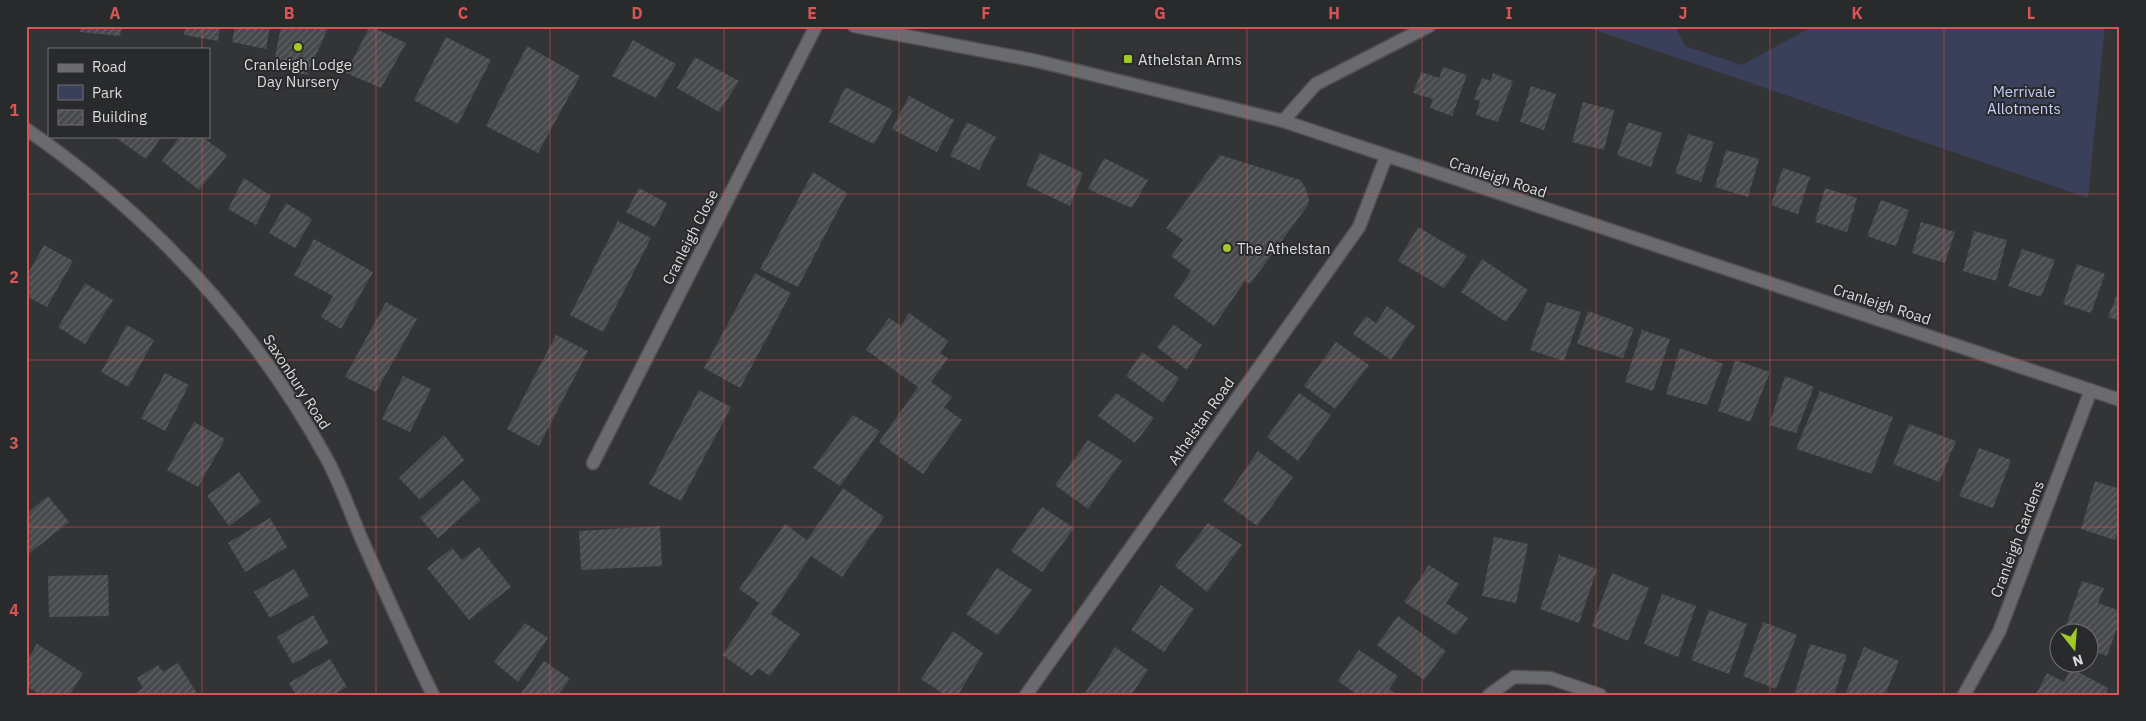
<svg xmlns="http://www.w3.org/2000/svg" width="2146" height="721" font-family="'IBM Plex Sans',sans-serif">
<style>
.green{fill:#3a3f5a}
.building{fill:url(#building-hatch)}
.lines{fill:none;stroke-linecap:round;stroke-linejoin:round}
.minor-casing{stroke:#515153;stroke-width:15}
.tertiary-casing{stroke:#515153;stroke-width:15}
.minor{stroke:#6a6b6e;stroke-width:12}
.tertiary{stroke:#6a6b6e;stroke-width:12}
.grid{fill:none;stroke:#d75555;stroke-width:1;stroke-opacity:0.55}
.poi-dot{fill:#a3c926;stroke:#292a2c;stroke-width:2}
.labels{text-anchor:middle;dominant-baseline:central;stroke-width:4;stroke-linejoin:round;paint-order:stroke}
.poi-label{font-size:15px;fill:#dbdcdd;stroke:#292a2c;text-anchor:start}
.park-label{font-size:15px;fill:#c7cef9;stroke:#292a2c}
.street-label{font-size:15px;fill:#dbdcdd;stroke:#292a2c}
.neatline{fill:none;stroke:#d75555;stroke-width:2}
.grid-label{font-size:16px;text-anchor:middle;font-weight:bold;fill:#d75555}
</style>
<defs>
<pattern id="building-hatch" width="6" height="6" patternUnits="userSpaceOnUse" patternTransform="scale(1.25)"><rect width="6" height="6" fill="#48494c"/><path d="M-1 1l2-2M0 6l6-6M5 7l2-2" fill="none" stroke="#626365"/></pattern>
</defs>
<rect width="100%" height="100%" fill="#333436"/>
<path class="green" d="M1583,26h92l10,20 57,19 71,-39h292l-17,172z"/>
<g class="building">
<path d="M81,26h41l-2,10 -40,-4z"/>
<path d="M186,26h34l-2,15 -34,-6z"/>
<path d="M235,26h35l-4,23 -34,-7z"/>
<path d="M281,26h48l-22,49 -34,-7z"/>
<path d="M370,26l36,17 -25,45 -35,-15z"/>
<path d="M446,37l45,23 -33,64 -44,-24z"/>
<path d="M633,40l43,24 -20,34 -44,-22z"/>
<path d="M527,46l53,30 -42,77 -52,-27z"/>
<path d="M695,57l44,24 -20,31 -42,-24z"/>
<path d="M1443,67l24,8 -15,41 -22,-8 3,-9 -20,-6 8,-21 18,6z"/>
<path d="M1493,73l20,8 -15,41 -22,-7 4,-14 -6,-2 8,-21 9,3z"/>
<path d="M1531,86l25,8 -12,36 -24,-8z"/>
<path d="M845,87l48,23 -19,34 -45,-22z"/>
<path d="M909,96l45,24 -17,32 -45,-23z"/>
<path d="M1583,102l31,8 -10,40 -32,-8z"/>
<path d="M967,122l29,15 -17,33 -29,-14z"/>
<path d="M1628,122l34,11 -11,34 -34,-12z"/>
<path d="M1688,134l26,8 -13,40 -26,-9z"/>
<path d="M113,136h49l-16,23z"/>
<path d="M180,136h21l26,19 -28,35 -37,-29z"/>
<path d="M1726,150l33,9 -11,38 -33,-10z"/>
<path d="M1040,153l43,20 -13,33 -44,-21z"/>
<path d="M1220,155l80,25 6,9 3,11 -1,5 -58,79 -5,-3 -31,45 -40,-30 17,-25 -20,-15 12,-16 -17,-12z"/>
<path d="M1104,158l44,22 -16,28 -44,-19z"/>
<path d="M1783,168l27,9 -12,37 -27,-9z"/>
<path d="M813,172l34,21 -49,94 -38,-18z"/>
<path d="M244,178l27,18 -15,29 -28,-16z"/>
<path d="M639,188l28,15 -12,24 -29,-15z"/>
<path d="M1825,188l32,10 -10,34 -32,-10z"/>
<path d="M1881,200l28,10 -13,36 -29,-10z"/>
<path d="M286,203l26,16 -17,29 -26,-15z"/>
<path d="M618,221l33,17 -48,94 -33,-17z"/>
<path d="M1921,222l34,10 -10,31 -33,-10z"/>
<path d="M1418,227l49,29 -23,32 -46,-27z"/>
<path d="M1974,231l33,9 -11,41 -33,-10z"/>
<path d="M314,239l59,33 -32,57 -20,-12 12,-21 -39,-21z"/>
<path d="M44,245l29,16 -26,46 -21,-11v-19z"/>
<path d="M2022,249l33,11 -14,37 -33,-11z"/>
<path d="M1482,259l46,31 -22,32 -45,-30z"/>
<path d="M2077,264l28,10 -14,39 -28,-9z"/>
<path d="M755,273l36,20 -51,95 -36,-20z"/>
<path d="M85,283l28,17 -28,44 -27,-17z"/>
<path d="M2120,287v34l-12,-4z"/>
<path d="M386,302l31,17 -41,73 -31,-15z"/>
<path d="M1547,302l34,10 -17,49 -34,-11z"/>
<path d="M1387,306l28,20 -24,34 -38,-26 13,-18 10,7z"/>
<path d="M1588,311l46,17 -11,30 -46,-14z"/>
<path d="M909,313l39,28 -8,12 8,5 -17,24 21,15 -8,10 18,13 -39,54 -44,-32 39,-55 -52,-37 23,-32 12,8z"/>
<path d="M127,325l27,15 -26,47 -27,-15z"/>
<path d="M1174,325l28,20 -15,25 -30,-23z"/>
<path d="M1642,330l28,9 -17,52 -28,-9z"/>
<path d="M556,335l32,16 -49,95 -32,-17z"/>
<path d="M1336,342l33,23 -34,44 -31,-23z"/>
<path d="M1680,348l43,16 -16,41 -41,-11z"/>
<path d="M1142,352l37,26 -16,25 -37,-27z"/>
<path d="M1735,360l35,12 -20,50 -32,-11z"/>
<path d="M165,373l24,12 -24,46 -24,-13z"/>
<path d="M403,376l28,13 -21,43 -28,-13z"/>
<path d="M1785,376l29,11 -18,46 -27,-8z"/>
<path d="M699,390l32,17 -50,94 -32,-17z"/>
<path d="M1820,391l73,26 -21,57 -76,-25z"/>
<path d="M1116,393l38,25 -19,25 -37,-27z"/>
<path d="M1299,393l32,22 -33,46 -31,-24z"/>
<path d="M853,415l27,16 -40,55 -27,-18z"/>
<path d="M194,422l31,17 -27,48 -31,-17z"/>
<path d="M1909,424l47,17 -17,41 -46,-18z"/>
<path d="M444,435l20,25 -44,40 -21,-22z"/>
<path d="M1088,440l34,21 -34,48 -33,-24z"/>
<path d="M1979,448l32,12 -18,48 -34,-12z"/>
<path d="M1258,451l35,26 -36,49 -34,-25z"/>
<path d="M239,472l22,30 -32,24 -22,-30z"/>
<path d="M463,480l18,20 -43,38 -18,-20z"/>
<path d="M2095,481l25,8v38l-5,13 -34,-11z"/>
<path d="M843,488l41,29 -42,60 -31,-21 -40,58 29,20 -30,42 -12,-8 -6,8 -30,-21 37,-52 -20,-14 46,-65 22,16z"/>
<path d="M48,496l21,26 -43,34v-42z"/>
<path d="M1042,507l32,21 -32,44 -31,-21z"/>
<path d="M270,518l17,29 -42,25 -17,-29z"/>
<path d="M1208,523l34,22 -35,47 -32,-26z"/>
<path d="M660,526l2,40 -81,4 -2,-39z"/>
<path d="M1494,537l34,7 -12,59 -34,-7z"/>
<path d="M479,547l32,40 -42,33 -42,-52 25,-20 10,12z"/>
<path d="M1559,555l38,14 -18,54 -39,-14z"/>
<path d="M1429,565l30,19 -13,19 22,15 -12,17 -52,-33z"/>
<path d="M997,568l35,22 -34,45 -32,-21z"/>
<path d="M294,569l15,27 -39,22 -16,-26z"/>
<path d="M1612,573l37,15 -21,53 -36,-15z"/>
<path d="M108,575l1,41 -60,1 -1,-41z"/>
<path d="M2082,581l22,7 -6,15 22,8v9l-13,36 -19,-7v-15h-25z"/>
<path d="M1161,585l33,24 -30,43 -33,-22z"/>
<path d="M1662,594l34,12 -18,51 -34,-13z"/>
<path d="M1709,610l38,14 -18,50 -38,-14z"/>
<path d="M313,615l16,28 -36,21 -16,-27z"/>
<path d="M1398,616l48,35 -22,29 -47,-35z"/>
<path d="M1763,622l34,13 -21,54 -33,-13z"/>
<path d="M525,623l23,15 -30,44 -24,-20z"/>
<path d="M953,631l30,22 -25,42h-13l-24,-16z"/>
<path d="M37,644l46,29 -13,22h-29l-15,-9v-24z"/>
<path d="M1810,644l37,11 -13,40h-40z"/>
<path d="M1115,647l33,23 -17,25h-47z"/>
<path d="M1864,647l35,14 -14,34h-40z"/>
<path d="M1359,650l39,26 -9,13 8,6h-39l-20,-14z"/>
<path d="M330,659l17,28 -14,8h-37l-7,-12z"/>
<path d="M544,661l26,18 -12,16h-38z"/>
<path d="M178,663l20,32h-66l11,-7 -6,-10 21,-13 5,7z"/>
<path d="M2071,668l37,20 -3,7 -69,-1 11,-21 17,9z"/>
</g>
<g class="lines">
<defs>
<g id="minor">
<path d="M1283,121l33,-37 113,-58"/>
<path d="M26,129c126,87 229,198 302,332 13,25 23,53 34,79 23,52 46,104 71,155"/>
<path d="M593,463l223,-437"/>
<path d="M1026,695l333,-468 27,-70"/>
<path d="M1489,695l25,-18 36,1 50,17"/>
<path d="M1964,695l35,-63 92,-242"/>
</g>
<path id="tertiary" d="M854,26l183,35 246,60 837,279"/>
</defs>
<use href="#minor" class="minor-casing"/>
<use href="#tertiary" class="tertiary-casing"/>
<use href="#minor" class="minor"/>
<use href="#tertiary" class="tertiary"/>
</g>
<path class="grid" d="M202,26v23M376,26v669M550,26v669M724,26v669M899,26v669M1073,26v669M1247,26v669M1422,26v669M1596,26v669M1770,26v669M1944,26v669M202,136v559M26,194h2094M26,360h2094M26,527h2094"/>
<g class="poi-dot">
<circle cx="298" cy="47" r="5"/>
<rect x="1123" y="54" width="10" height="10" rx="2.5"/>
<circle cx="1227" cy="248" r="5"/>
</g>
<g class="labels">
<g class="poi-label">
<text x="1138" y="59">Athelstan Arms</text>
<text x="298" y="64" text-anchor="middle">Cranleigh Lodge<tspan x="298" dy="17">Day Nursery</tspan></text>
<text x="1237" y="248">The Athelstan</text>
</g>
<g class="park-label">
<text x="2024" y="91">Merrivale<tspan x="2024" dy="17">Allotments</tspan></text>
</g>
<g class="street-label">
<text transform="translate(1498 177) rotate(18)">Cranleigh Road</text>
<text transform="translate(690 237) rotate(-63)">Cranleigh Close</text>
<text transform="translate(1882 304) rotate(18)">Cranleigh Road</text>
<text transform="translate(297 382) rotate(57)">Saxonbury Road</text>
<text transform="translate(1201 421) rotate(-55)">Athelstan Road</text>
<text transform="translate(2017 539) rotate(-69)">Cranleigh Gardens</text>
</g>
</g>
<rect width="2146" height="721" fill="none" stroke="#292a2c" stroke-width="55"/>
<rect x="48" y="48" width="162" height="90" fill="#292a2c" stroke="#707173"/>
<rect x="58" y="64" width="25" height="8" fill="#6a6b6e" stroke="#707173"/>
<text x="92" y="72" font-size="15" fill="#dbdcdd">Road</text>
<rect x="58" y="85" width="25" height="15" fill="#3a3f5a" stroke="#707173"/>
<text x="92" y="98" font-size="15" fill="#dbdcdd">Park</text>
<rect x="58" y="110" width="25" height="15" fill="url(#building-hatch)" stroke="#707173"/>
<text x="92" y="122" font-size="15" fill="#dbdcdd">Building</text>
<g transform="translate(2074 648) rotate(163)"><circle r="24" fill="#292a2c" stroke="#707173"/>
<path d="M0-4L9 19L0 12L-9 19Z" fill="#a3c926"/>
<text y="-8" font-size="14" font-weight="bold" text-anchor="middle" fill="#dbdcdd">N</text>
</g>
<rect x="28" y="28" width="2090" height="666" class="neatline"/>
<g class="grid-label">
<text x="115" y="19">A</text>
<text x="289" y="19">B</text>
<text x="463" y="19">C</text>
<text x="637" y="19">D</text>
<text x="812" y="19">E</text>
<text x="986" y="19">F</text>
<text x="1160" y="19">G</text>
<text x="1334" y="19">H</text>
<text x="1509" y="19">I</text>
<text x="1683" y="19">J</text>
<text x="1857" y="19">K</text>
<text x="2031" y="19">L</text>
<text x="14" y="116">1</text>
<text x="14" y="283">2</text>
<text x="14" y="449">3</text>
<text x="14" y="616">4</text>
</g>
</svg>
